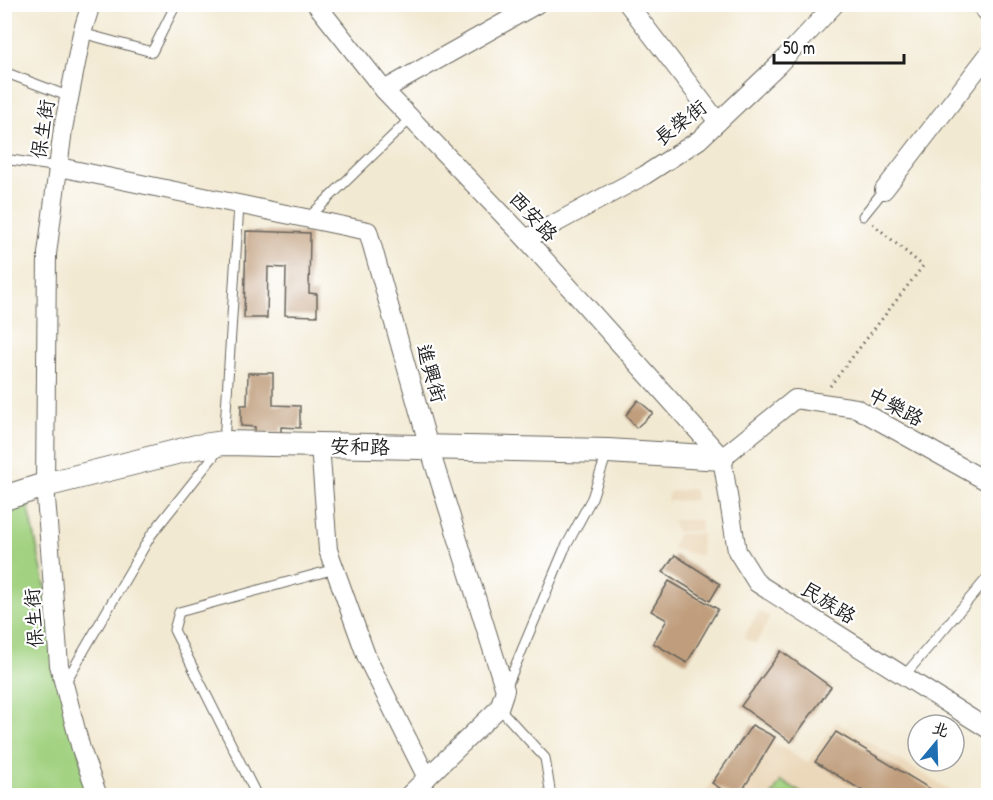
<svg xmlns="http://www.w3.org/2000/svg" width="993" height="800" font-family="'Patrick Hand','LXGW WenKai TC',sans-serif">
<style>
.built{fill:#ebd8ba}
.green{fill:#a2d281;stroke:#5f774e;stroke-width:1.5}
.building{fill:#c09e7d}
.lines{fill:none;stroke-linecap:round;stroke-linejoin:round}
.service-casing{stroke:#67645c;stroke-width:11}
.minor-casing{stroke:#67645c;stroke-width:20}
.tertiary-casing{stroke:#67645c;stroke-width:26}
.path{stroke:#67645c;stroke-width:3;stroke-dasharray:1.5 4.5;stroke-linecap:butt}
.service{stroke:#fff;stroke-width:9}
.minor{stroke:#fff;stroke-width:18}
.tertiary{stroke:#fff;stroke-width:24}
.labels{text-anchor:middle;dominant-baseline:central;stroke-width:4.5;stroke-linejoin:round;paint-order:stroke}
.street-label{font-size:20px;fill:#1c1c1c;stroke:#fff}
</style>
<rect width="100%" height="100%" fill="#fff"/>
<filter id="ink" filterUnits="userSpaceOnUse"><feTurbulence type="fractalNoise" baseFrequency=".0167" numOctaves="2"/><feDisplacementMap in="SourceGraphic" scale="12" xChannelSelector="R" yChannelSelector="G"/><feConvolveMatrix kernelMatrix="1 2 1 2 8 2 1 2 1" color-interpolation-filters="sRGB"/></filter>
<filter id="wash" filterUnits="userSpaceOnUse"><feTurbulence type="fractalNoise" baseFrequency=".008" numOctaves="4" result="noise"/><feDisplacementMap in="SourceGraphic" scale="24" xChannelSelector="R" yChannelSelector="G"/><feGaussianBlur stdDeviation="1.35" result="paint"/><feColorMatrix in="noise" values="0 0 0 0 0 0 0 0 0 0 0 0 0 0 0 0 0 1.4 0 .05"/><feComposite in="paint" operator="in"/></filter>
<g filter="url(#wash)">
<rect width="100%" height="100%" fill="#f2e9d2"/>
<g class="built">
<path d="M694,489l1,11 -28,1 2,-9z"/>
<path d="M672,520h29v11l-24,1z"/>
<path d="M702,533l-1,23 -29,-7 5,-15z"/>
<path d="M759,611l11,6 -14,27 -13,-6z"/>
<path d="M836,722l122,73 -255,1 47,-68 57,35z"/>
</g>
<g class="green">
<path d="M28,504l61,291h-84l-1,-283z"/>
<path d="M781,781l24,14h-33z"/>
</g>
<g id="blocks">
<g class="building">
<path d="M246,231l64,2 -1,60 8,1v22l-32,-1 1,-47 -18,-1 -1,51h-23z"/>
<path d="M248,373h25v32l27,1v22l-19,-1v6h-26v-6l-14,-1v-21h6z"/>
<path d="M638,400l15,13 -17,15 -10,-13z"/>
<path d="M675,555l45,29 -10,17 -47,-29z"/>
<path d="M669,581l49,28 -31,54 -34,-20 14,-23 -16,-9z"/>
<path d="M781,651l50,36 -40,55 -50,-36z"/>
<path d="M752,725l23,12 -36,59h-7l-20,-13z"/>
<path d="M836,732l106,64h-71l-56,-34z"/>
</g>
</g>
</g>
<g filter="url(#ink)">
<use href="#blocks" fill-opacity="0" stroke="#67645c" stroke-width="1.5"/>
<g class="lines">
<defs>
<g id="service">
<path d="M82,33l70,19 24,-48"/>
<path d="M4,72l66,25"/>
<path d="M4,159l55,8"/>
<path d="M863,216l21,-26"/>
<path d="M308,218l102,-99"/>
<path d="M904,676l84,-99"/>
<path d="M65,683l86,-148 73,-92 15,-238"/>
<path d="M506,688l58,-138 28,-52 15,-45"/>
<path d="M499,708l46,50 6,38"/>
<path d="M257,796l-83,-166 5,-18 156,-43"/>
</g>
<g id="minor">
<path d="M91,4l-9,29 -19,96 -16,125 -2,231 14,180 22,84 17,47"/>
<path d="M316,4l68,86 142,149 196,219"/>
<path d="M628,4l90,118"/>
<path d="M384,90l153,-86"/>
<path d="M59,167l309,64 61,216 76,243 -6,18 -91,88"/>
<path d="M884,190l104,-135"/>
<path d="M526,239l119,-64 54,-35 79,-75 57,-61"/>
<path d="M320,445l8,105 39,108 60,120"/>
<path d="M722,458l15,93 20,32 231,146"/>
<path d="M722,458l73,-59 61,9 132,74"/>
</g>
<g id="tertiary">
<path d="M984,4l4,5"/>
<path d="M4,498l41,-13 151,-38 28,-4 384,8 114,7"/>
</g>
</defs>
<use href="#service" class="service-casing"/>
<use href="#minor" class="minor-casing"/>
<use href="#tertiary" class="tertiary-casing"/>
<path class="path" d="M830,386l93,-120 -50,-42"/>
<use href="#service" class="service"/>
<use href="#minor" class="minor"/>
<use href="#tertiary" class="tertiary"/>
</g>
</g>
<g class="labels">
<g class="street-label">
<text transform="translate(680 122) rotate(-38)">長榮街</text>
<text transform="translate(42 129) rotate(-81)">保生街</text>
<text transform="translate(534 216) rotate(47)">西安路</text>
<text transform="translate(432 373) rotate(74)">進興街</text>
<text transform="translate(896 406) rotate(28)">中樂路</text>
<text transform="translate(360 446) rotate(1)">安和路</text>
<text transform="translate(829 602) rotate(32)">民族路</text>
<text transform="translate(33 618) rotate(-94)">保生街</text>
</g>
</g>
<rect width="993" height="800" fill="none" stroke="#fff" stroke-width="24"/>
<g transform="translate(936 743) rotate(19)"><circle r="28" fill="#ffffff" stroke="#a4a4a4" stroke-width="1.5"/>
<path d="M0-4.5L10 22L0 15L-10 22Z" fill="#1f6fb2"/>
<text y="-9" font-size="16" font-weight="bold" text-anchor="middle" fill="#1c1c1c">北</text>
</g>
<path d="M774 54v9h130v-9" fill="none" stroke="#1c1c1c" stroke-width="3"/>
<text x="783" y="54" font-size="18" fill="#1c1c1c" stroke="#ffffff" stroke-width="4.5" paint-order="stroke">50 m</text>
</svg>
